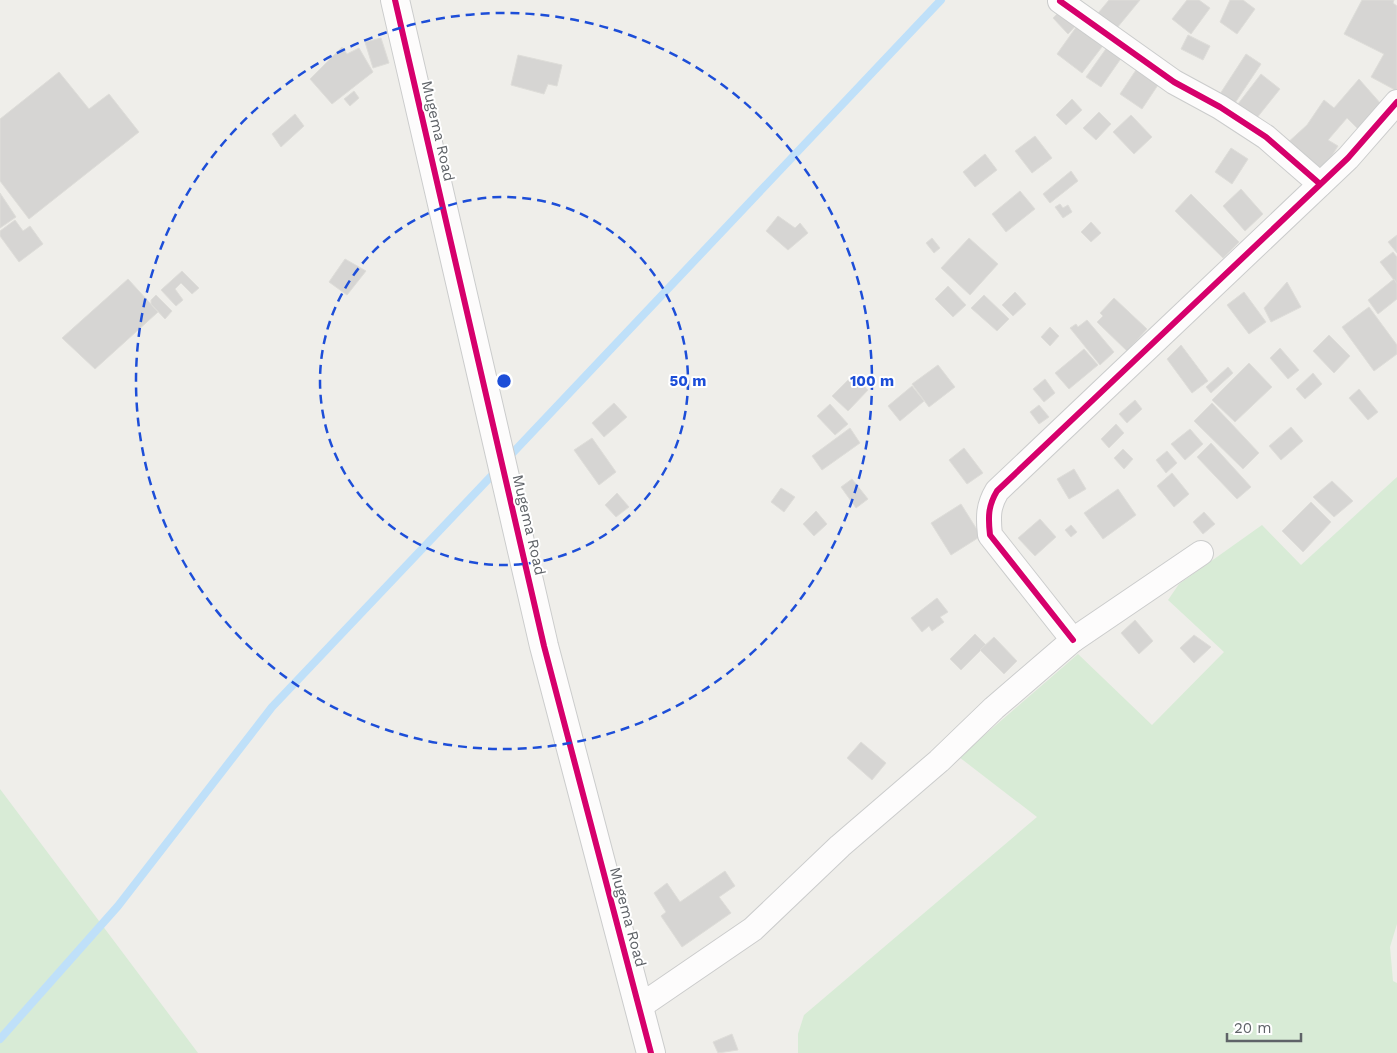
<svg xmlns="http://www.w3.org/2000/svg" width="1397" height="1053" font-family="'Work Sans',sans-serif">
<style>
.green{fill:#d8ebd6}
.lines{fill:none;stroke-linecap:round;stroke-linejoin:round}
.stream{stroke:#bfe0f9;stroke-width:8}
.building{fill:#d6d5d3;stroke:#deddd9}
.minor-casing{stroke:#cbcccc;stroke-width:26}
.tertiary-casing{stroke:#cbcccc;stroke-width:30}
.minor{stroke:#fdfcfc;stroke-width:24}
.tertiary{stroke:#fdfcfc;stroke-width:28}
.cycleway-casing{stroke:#fff;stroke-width:9}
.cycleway{stroke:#d6006c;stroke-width:6}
.ring{fill:none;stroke:#1d4ed8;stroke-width:2.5;stroke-dasharray:9 6}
.labels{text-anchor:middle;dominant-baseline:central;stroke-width:4;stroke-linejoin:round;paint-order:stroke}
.street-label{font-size:15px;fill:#5f6368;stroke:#fff}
.centre{fill:#1d4ed8;stroke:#fff;stroke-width:2.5}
.ring-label{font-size:15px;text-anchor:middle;font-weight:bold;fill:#1d4ed8;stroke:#fff;stroke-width:4;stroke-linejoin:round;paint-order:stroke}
</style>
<rect width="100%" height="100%" fill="#efeeea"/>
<g class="green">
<path d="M1397,477v447l-7,23 3,34 4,2v70h-599v-19l6,-19 233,-198 -78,-60 119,-103 74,71 72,-73 -56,-52 11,-16 83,-59 39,40z"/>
<path d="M0,789l198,264h-198z"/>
</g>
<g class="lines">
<g class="stream">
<path d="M506,460l435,-460"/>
<path d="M0,1039l118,-133 154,-199 225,-237"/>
</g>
</g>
<g class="building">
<path d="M1109,0h31l-28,34 -18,-16z"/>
<path d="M1187,0h12l11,8 -19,26 -19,-15z"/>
<path d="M1230,0h13l12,9 -18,25 -17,-12z"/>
<path d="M1362,0h32l-1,3 4,3v85l-26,-14 13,-23 -40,-20z"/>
<path d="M1067,4l15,15 -14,15 -15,-16z"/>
<path d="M1082,19l26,20 -26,34 -25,-19z"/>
<path d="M1188,35l22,11 -7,14 -22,-11z"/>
<path d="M381,38l8,25 -16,5 -8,-26z"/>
<path d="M1108,46l14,11 -21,30 -15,-10z"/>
<path d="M342,47l5,7 12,-6 14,24 -41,32 -22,-25z"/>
<path d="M1246,54l15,10 -28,42 -15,-9z"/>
<path d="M518,55l44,10 -5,21 -9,-2 -4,10 -33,-9z"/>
<path d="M1142,61l22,15 -22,33 -22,-15z"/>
<path d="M59,72l30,37 20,-15 30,38 -110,87 -29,-38v-62z"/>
<path d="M1261,74l19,15 -24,30 -18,-15z"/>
<path d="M1359,79l22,25 -20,28 -14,-14 -19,22 10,6 -16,25 -38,-25 23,-21 17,-25 10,8z"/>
<path d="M354,91l5,7 -9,8 -6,-7z"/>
<path d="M1072,99l10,11 -16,15 -10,-10z"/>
<path d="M1099,112l12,12 -15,16 -13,-12z"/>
<path d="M295,114l9,12 -23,21 -9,-13z"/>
<path d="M1131,115l21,22 -18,17 -21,-22z"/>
<path d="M1035,136l17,22 -20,15 -17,-22z"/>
<path d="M1231,148l17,11 -16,25 -17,-12z"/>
<path d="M985,154l12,16 -22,17 -12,-15z"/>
<path d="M1071,171l7,10 -28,22 -7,-9z"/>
<path d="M1241,189l22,25 -18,17 -22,-25z"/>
<path d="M1020,191l15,18 -29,23 -14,-18z"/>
<path d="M0,193l16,24 -16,11z"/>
<path d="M1191,194l48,48 -16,16 -48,-47z"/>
<path d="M1060,204l3,4 5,-3 4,7 -9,6 -8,-11z"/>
<path d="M778,216l17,12 5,-5 8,10 -20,17 -22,-19z"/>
<path d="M15,220l8,11 7,-5 13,18 -24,18 -19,-26v-5z"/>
<path d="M1091,222l10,11 -10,9 -10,-10z"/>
<path d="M1397,235v18l-9,-11z"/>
<path d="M932,238l8,10 -6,5 -8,-10z"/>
<path d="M969,238l29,26 -28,31 -29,-27z"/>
<path d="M1393,252l4,5v27l-17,-22z"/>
<path d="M345,259l21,12 -19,24 -18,-13z"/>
<path d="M182,271l17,17 -7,6 -11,-11 -6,6 8,11 -7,6 -15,-16z"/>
<path d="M128,279l30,33 -63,57 -33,-31z"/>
<path d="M1394,279l3,5v15l-19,15 -10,-14z"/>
<path d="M1287,282l14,25 -30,15 -7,-14z"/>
<path d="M948,286l18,19 -13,12 -18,-18z"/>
<path d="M1015,292l11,12 -13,12 -11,-11z"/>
<path d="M1244,292l22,30 -17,12 -22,-29z"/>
<path d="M156,295l16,16 -7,8 -14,-15v-4z"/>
<path d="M984,295l25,24 -12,12 -26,-23z"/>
<path d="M1114,298l33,31 -20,22 -30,-29 6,-6 -3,-3z"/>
<path d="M1369,307l28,38v9l-23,17 -32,-44z"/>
<path d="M1087,320l27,32 -14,13 -30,-37 6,-4 2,3z"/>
<path d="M1050,327l9,9 -9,10 -9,-9z"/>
<path d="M1329,335l21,21 -16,17 -21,-22z"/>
<path d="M1181,345l27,36 -16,12 -25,-34z"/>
<path d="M1280,348l19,22 -11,9 -18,-21z"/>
<path d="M1084,349l14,16 -29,24 -14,-16z"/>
<path d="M1249,363l23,24 -37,35 -23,-22z"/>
<path d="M938,365l17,22 -26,20 -17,-23z"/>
<path d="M1228,367l5,6 -22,20 -5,-6z"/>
<path d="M1313,373l9,11 -17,15 -9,-10z"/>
<path d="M853,375l15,15 -20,21 -16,-15z"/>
<path d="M1045,379l10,14 -11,9 -11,-13z"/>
<path d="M912,386l12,15 -24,20 -12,-15z"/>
<path d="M1359,389l19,23 -10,8 -19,-22z"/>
<path d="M1135,400l7,9 -15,14 -8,-9z"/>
<path d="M614,403l13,14 -23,20 -12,-14z"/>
<path d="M1212,403l47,50 -16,16 -49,-48z"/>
<path d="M830,404l18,20 -13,11 -18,-19z"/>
<path d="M1039,405l10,12 -10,7 -9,-12z"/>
<path d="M1116,424l8,9 -15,15 -8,-9z"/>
<path d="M1291,427l12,14 -22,19 -12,-14z"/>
<path d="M850,428l10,15 -38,27 -10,-14z"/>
<path d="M1190,429l13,15 -18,16 -14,-16z"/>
<path d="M592,438l24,34 -17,13 -25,-35z"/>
<path d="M1211,443l40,44 -14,12 -40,-42z"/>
<path d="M964,448l19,25 -16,11 -18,-24z"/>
<path d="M1123,449l10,10 -9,10 -10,-11z"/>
<path d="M1167,451l10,12 -11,10 -10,-13z"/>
<path d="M1074,469l12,20 -17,10 -12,-20z"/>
<path d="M1172,473l17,21 -15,13 -17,-21z"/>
<path d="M852,479l16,20 -12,9 -15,-21z"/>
<path d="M1332,481l21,20 -19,16 -21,-20z"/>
<path d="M781,488l14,9 -11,15 -13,-10z"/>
<path d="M1118,489l18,26 -33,24 -19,-26z"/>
<path d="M617,493l12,14 -13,10 -11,-12z"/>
<path d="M1311,502l20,20 -28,30 -21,-21z"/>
<path d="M961,504l20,32 -30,19 -20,-32z"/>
<path d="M816,511l11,13 -13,12 -11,-12z"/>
<path d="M1204,512l11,12 -12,10 -10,-12z"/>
<path d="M1040,519l16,18 -21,19 -17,-18z"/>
<path d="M1071,525l6,7 -6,5 -6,-7z"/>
<path d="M937,598l11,14 -8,5 4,5 -12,9 -3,-5 -7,6 -11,-14z"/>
<path d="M1135,620l18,21 -14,13 -18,-21z"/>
<path d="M975,634l11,11 -25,25 -11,-11z"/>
<path d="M1194,635l17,12 -17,16 -14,-15z"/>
<path d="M994,637l23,24 -13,13 -24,-24z"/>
<path d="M861,742l25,21 -14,17 -25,-22z"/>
<path d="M725,871l10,15 -16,11 12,16 -49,34 -21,-31 5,-4 -12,-19 13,-10 13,19z"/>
<path d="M732,1034l6,16 -20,3 -5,-11z"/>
</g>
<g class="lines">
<defs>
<g id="minor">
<path d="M1060,1l114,81 46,25 46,30 54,47"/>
<path d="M1073,640l-83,-105c-2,-18 -2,-29 7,-44l351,-333 49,-56"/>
<path d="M639,1007l114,-78 87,-83 99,-85 55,-53 79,-68 128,-87"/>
</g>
<path id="tertiary" d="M395,0l149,646 107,407"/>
</defs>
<use href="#minor" class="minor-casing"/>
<use href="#tertiary" class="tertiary-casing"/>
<use href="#minor" class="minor"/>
<use href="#tertiary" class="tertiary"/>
<defs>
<g id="cycleway">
<path d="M395,0l149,646 107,407"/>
<path d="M1060,1l114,81 46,25 46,30 54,47"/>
<path d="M1073,640l-83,-105c-2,-18 -2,-29 7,-44l351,-333 49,-56"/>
</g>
</defs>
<use href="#cycleway" class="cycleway-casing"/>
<use href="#cycleway" class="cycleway"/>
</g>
<g class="ring">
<circle cx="504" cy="381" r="184"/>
<circle cx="504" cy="381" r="368"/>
</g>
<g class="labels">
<g class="street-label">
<text transform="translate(438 131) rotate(77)">Mugema Road</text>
<text transform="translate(529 525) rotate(77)">Mugema Road</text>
<text transform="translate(628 917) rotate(75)">Mugema Road</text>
</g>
</g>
<circle cx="504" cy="381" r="8" class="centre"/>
<g class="ring-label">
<text x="688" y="386">50 m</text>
<text x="872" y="386">100 m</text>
</g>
<path d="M1227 1033v8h74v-8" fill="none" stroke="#5f6368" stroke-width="2.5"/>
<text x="1234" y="1033" font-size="15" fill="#5f6368" stroke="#ffffff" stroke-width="4" paint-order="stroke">20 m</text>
</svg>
